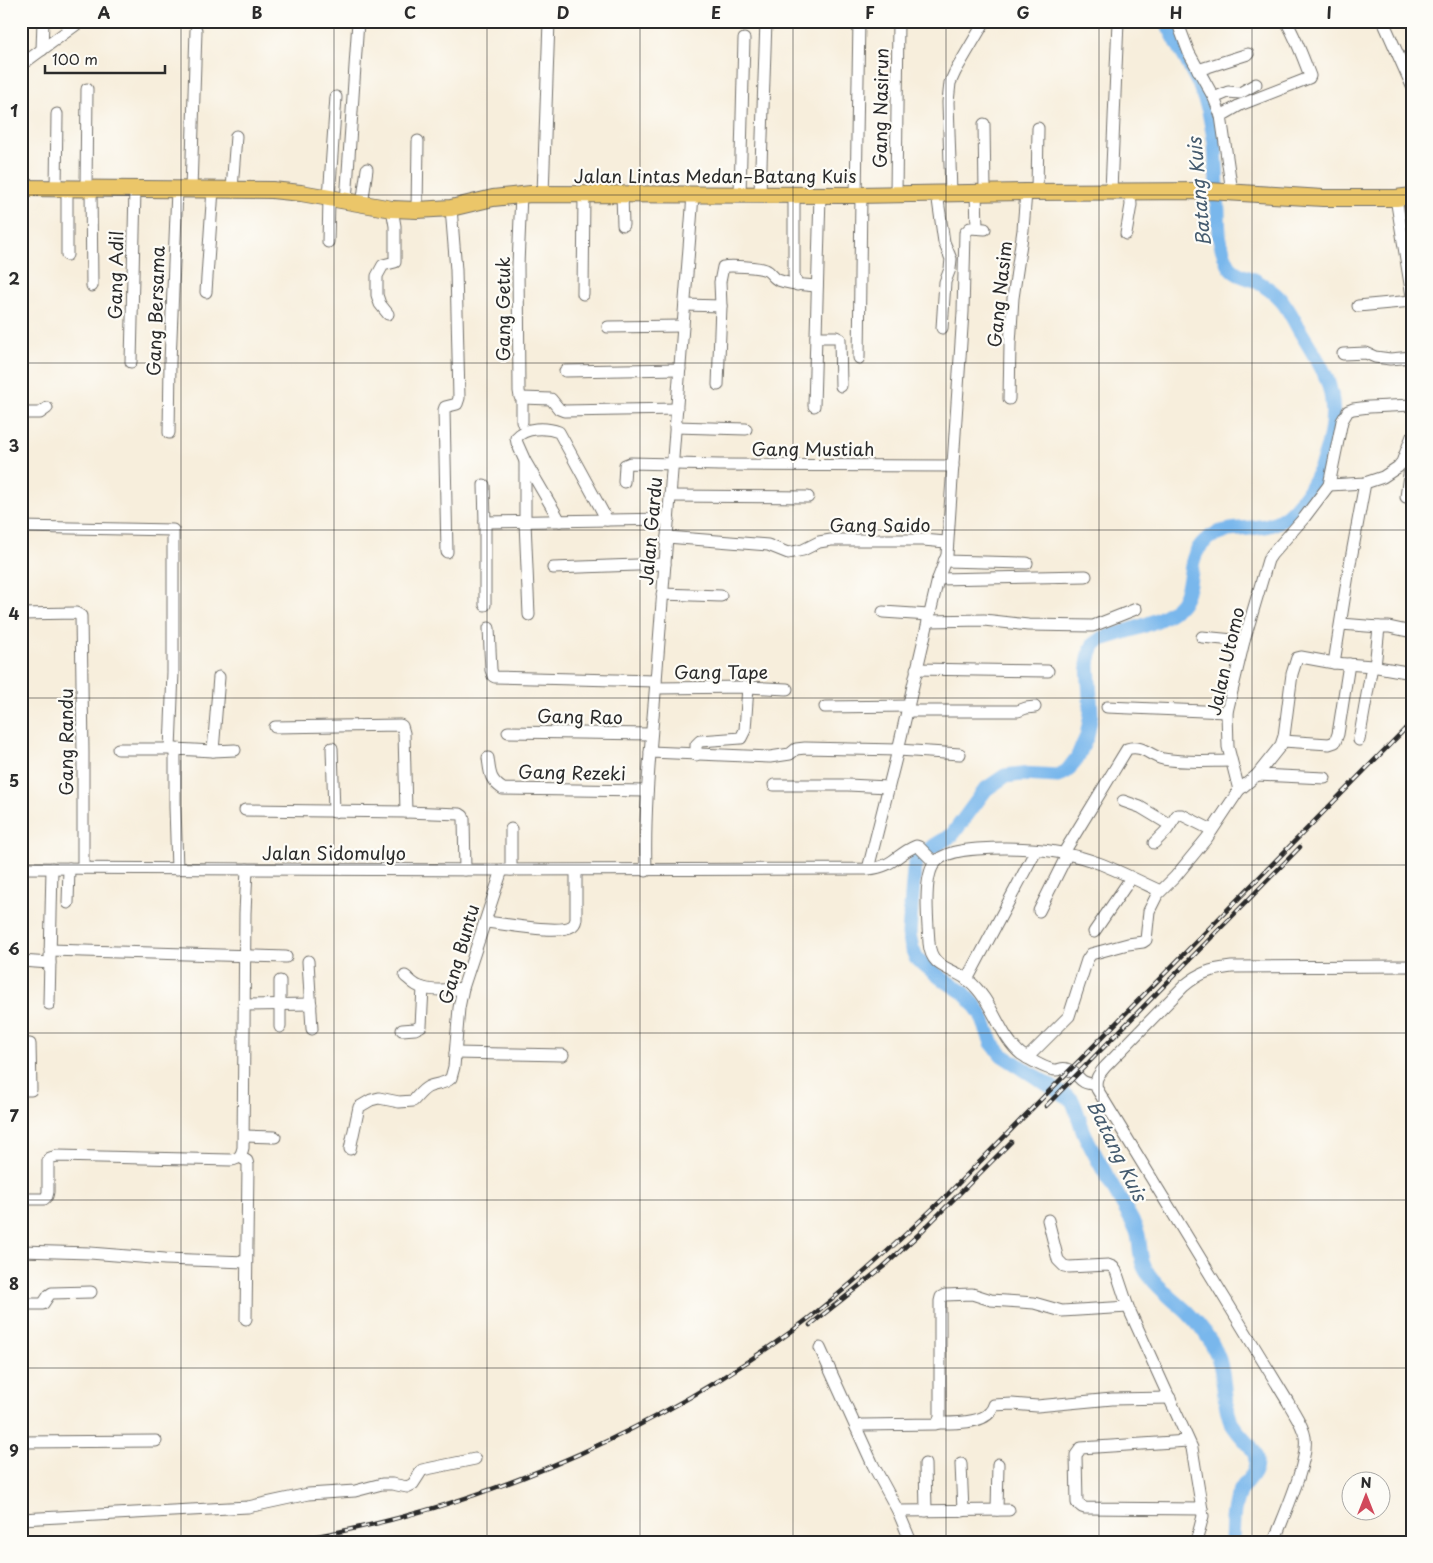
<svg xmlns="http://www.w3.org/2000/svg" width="1433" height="1563" font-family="'Playpen Sans',sans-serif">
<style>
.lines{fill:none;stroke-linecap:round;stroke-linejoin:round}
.river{stroke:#79b7ec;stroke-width:15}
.minor-casing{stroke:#726f69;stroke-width:13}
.highway-casing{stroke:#726f69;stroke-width:18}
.minor{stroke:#fff;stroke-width:11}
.highway{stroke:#ebc669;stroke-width:16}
.rail-casing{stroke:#2b2b2b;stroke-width:4.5}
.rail{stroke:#fdfcf7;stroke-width:2.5;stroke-dasharray:8;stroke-linecap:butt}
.grid{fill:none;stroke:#2b2b2b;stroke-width:1;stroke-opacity:0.55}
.labels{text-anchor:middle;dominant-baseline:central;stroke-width:4.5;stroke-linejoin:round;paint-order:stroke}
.street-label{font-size:18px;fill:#2b2b2b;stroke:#fdfcf7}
.water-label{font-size:19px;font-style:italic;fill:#465c6f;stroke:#fdfcf7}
.neatline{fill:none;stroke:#2b2b2b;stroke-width:2}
.grid-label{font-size:16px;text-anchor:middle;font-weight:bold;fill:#2b2b2b}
</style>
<rect width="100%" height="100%" fill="#fdfcf7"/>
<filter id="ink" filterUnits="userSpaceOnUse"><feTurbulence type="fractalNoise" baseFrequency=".02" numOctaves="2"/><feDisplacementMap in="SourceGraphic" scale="10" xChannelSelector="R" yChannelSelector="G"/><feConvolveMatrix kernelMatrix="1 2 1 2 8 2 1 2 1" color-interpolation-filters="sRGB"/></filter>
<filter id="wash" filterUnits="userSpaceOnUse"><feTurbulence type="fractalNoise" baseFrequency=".0096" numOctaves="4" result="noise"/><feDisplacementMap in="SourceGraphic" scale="20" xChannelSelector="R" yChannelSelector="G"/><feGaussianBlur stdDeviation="1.12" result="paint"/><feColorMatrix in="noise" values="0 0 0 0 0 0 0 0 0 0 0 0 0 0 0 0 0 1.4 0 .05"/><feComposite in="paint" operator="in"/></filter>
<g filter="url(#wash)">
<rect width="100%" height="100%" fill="#f7eedc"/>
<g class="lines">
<path class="river" d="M1166,21l33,63 10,27 6,32 4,92c2,11 5,22 11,32 5,8 18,10 26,14 9,5 17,10 24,18 9,9 14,22 20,32 9,15 19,30 26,46 18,44 -4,107 -38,138 -23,20 -54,8 -76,21 -29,18 -15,42 -30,66 -14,20 -59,30 -81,37l-7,5 -4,9 -2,12 3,49 -4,22 -10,22 -10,13 -9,5 -36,-2 -17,2 -19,13 -34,46 -21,13 -14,11 -3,11 -5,64 3,14 4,10 25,20 22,14 11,12 7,10 11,29 10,12 70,45c6,12 8,26 15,39 14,28 30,55 45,82 2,4 5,9 6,14 3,14 1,28 11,40 10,14 25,25 38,37 11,11 23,26 29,40 10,21 6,45 14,67 5,16 25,25 26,41 1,15 -11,21 -17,33 -7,16 -6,32 -7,49"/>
</g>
</g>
<g filter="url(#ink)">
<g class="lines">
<defs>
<g id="minor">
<path d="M1177,21l12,32 25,45 7,18 11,76"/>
<path d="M1383,21l29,65"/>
<path d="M42,50l1,-29"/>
<path d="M21,65l60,-44"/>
<path d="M1198,70l50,-16"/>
<path d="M1214,98l14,-6 12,1 16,-9"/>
<path d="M1221,116l19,-11 69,-27 1,-2c-7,-19 -14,-38 -24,-55"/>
<path d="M984,124l1,68"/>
<path d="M56,188l1,-74"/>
<path d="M67,188v67"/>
<path d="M86,188l1,-99"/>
<path d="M91,189l1,97"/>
<path d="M232,189l4,-53"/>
<path d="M191,190l5,-160"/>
<path d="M1111,191l7,-170"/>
<path d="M1037,192l1,-64"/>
<path d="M937,193l7,49 7,17 -1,10 -5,13 -3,46"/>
<path d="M951,193l-3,-91 2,-19 5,-11 30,-51"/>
<path d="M976,193l1,35"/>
<path d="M521,194l-3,71 1,126 1,6 2,1v24"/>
<path d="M543,194l6,-173"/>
<path d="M622,194l1,31"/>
<path d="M740,194l4,-155"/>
<path d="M760,194l6,-173"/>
<path d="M896,194l2,-173"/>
<path d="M794,195v80l3,10"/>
<path d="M856,195l3,-174"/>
<path d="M1396,198l16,98"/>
<path d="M346,202l12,-181"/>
<path d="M362,205l5,-36"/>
<path d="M417,210l1,-69"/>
<path d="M1126,234l5,-29 -1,-14"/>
<path d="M328,242l1,-44 7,-101"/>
<path d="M206,292l7,-103"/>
<path d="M583,294l1,-100"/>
<path d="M685,305l36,1"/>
<path d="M1358,306l54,-5"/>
<path d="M388,314l-8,-10 -3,-9v-19l6,-11 12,-3v-36l-3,-17"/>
<path d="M608,327l75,-1"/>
<path d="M816,337h20l4,2 1,47"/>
<path d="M1343,354l23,-1 9,4 15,2 22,-2"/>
<path d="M859,358l2,-163"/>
<path d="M131,362l4,-173"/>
<path d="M565,371l115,-2"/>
<path d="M718,385l3,-79 -1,-24 3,-15c6,-2 37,0 43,3 5,2 7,8 12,10 13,5 26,5 39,6"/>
<path d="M522,398l29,1 8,10 5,2 113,-2"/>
<path d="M1009,399l1,-55 3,-46 10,-68 3,-38"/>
<path d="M814,406l6,-211"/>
<path d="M21,413h19l7,-5"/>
<path d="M675,427l71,2"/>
<path d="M169,433l1,-71 7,-172"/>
<path d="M1405,456l5,12 -4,29"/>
<path d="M525,463v59l4,93"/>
<path d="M624,482l1,-17 5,-2 90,2 233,1"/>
<path d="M484,485l1,37 184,-3"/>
<path d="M1329,485l36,-2 18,-6 15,-10 4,-5 10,-26"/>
<path d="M670,496l138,1"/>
<path d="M560,521l-35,-60 -8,-18 -1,-5c9,-11 30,-11 43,-6l48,88"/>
<path d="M485,522v83"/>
<path d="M21,527l152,3v142l-3,77"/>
<path d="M667,537l101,8 20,8 15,-3 16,-8 12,-2h92l23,2"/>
<path d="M447,552l-3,-142 1,-3 12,-3 2,-6 -3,-128 -5,-62"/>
<path d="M944,561l83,2"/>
<path d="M553,568l112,-4"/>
<path d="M938,579l148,-3"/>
<path d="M662,594l59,2"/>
<path d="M883,612l46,3"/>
<path d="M21,614l55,-1 5,3 2,137v115"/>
<path d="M928,621l56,-1 44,5 65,1 43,-17"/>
<path d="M1341,624l38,3"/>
<path d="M489,628l2,42 2,6 2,1 161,4"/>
<path d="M1202,637l42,4"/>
<path d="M1334,663l14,-88 17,-92"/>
<path d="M1375,667l4,-40h10l23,5"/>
<path d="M916,669l132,2"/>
<path d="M656,688l92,-1 39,2"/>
<path d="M825,707l83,-1"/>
<path d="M1107,707l120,5"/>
<path d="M907,711h111l8,-3 9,-1"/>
<path d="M275,727l125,-2 2,1 2,7 2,79"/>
<path d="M508,732l143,2"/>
<path d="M1359,740l13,-74"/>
<path d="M1283,741l46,3 6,-2 3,-8 11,-70"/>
<path d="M332,748l2,64"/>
<path d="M118,749h57"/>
<path d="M213,751l6,-74"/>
<path d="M650,752l120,5 20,-3 6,-5 9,-1 93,2 62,4"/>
<path d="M696,755v-10l4,-4 41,-3 4,-8 3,-43"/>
<path d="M488,758c2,14 1,22 15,31l144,2"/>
<path d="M1257,775l68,3"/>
<path d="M774,785h74l40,2"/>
<path d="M1239,790l-11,-43 -1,-35 17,-71 24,-81 4,-6 32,-36 25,-33 13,-64 6,-10 5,-2 16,-2 43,-2"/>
<path d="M1123,801l17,6 30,18"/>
<path d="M245,810l161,2 54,2 3,2 1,3 1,51"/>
<path d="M511,829v41"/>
<path d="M1154,843l13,-13 10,-15h5l30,15"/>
<path d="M1063,854l64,-105c15,-5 23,7 36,10 22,4 46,2 68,2"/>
<path d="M21,868l481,2 366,-1c26,-2 28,-15 48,-23l3,1 16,16"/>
<path d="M177,869l-2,-62v-58l38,2 22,-1"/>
<path d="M868,869l30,-119 40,-171 9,-24 16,-243 2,-79 5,-5 15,1"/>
<path d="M646,871c-2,-64 5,-127 10,-190l37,-486"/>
<path d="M68,903l1,-35"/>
<path d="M1039,911l28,-56"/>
<path d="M485,922c17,1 74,13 87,4 4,-3 3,-4 4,-7v-48"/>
<path d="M1094,932l37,-54"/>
<path d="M50,950l236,7"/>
<path d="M21,961l29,2"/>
<path d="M308,961l4,68"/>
<path d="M405,976c4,3 8,8 13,10 12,6 32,4 45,2"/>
<path d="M967,980l69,-130"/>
<path d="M280,981v46"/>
<path d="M49,1004l3,-136"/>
<path d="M245,1005l66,-1"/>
<path d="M402,1030l13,-1 6,-3 2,-38"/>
<path d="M21,1044h9l1,46h-10"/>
<path d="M455,1053l108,2"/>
<path d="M1027,1058l42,-42 18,-56 4,-6 37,-10 15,-2 3,-2 3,-29 8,-16 18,-18 32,-39 32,-48 18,-15 24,-30 3,-9 8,-62 5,-16 4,-1 33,6 38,3 40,7"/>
<path d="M1095,1084c-18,0 -14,-10 -28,-15 -5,-2 -7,1 -11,1 -9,0 -27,-11 -35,-16 -22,-18 -28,-54 -53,-74 -17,-13 -37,-11 -39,-37 -1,-20 -6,-64 5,-79 9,-12 29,-14 43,-15 41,-3 85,0 124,15 20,8 40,18 59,27"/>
<path d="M244,1136l31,1"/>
<path d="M350,1149l9,-42 12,-7 8,-2 20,4 14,-1c5,-5 9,-11 15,-14 8,-4 16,-2 23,-9l3,-11 5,-59 4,-20 39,-118"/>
<path d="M240,1157l7,4 1,4 -2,154"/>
<path d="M21,1199h23l3,-3 1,-4v-31l2,-3 7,-2 174,4c8,-1 10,-4 12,-12l2,-235 2,-44"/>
<path d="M1048,1220l10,40 6,6 5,1 39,-2 5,2 3,4 12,36 64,141 11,68 -7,26"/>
<path d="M21,1251l69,2 75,6 81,3"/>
<path d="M21,1304h22l6,-9 3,-2 39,-1"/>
<path d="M820,1348l53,117 25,46 13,31"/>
<path d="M938,1423c13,0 43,1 52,-11 2,-2 3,-4 4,-7l18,-1 25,2 75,-7 58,-1"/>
<path d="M856,1427l7,-2 72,-1 3,-1 2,-7v-115l1,-4 4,-2 27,-1 19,6 43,3 28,8 66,-4"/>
<path d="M1188,1441l-107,7 -5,7 1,48 5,4 3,1 117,1"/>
<path d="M21,1442l135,-1"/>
<path d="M925,1464l1,47"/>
<path d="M961,1464l2,47"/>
<path d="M997,1510l1,-46"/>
<path d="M898,1511l111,-1"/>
<path d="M21,1519l227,-12 60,-13 47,-3 27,-7h10l15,3 6,-3 9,-14 53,-11"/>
<path d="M1274,1542c9,-25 35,-80 31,-105 -2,-12 -11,-24 -17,-35l-191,-313c-3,-10 2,-15 8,-22l79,-81c18,-15 26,-16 48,-19l180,-1"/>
</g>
<path id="highway" d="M21,188l251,2 29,3 91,16 25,1 34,-2 42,-10 38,-4 325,1 170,-3 183,-1 114,7h73l16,-2"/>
</defs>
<use href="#minor" class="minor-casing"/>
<use href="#highway" class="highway-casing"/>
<use href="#minor" class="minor"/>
<use href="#highway" class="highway"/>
<defs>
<g id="rail">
<path d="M1046,1106l254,-259"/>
<path d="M810,1325l73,-58 35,-32 93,-93"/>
<path d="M282,1542c184,-28 359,-102 510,-211 55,-41 106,-89 156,-137l464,-472"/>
</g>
</defs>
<use href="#rail" class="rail-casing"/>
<use href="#rail" class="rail"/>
</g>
</g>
<path class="grid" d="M181,21v1521M334,21v1521M487,21v1521M640,21v1521M793,21v1521M946,21v1521M1099,21v1521M1252,21v1521M21,195h1391M21,363h1391M21,530h1391M21,698h1391M21,865h1391M21,1033h1391M21,1200h1391M21,1368h1391"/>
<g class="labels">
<g class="street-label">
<text transform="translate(880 108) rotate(-89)">Gang Nasirun</text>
<text x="715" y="175">Jalan Lintas Medan–Batang Kuis</text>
<text transform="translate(115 275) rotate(-89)">Gang Adil</text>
<text transform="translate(999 294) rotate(-84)">Gang Nasim</text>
<text transform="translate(502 309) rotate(-90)">Gang Getuk</text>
<text transform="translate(155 311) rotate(-88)">Gang Bersama</text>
<text x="813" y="448">Gang Mustiah</text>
<text x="880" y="524">Gang Saido</text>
<text transform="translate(650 531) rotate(-85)">Jalan Gardu</text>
<text transform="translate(1225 661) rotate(-77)">Jalan Utomo</text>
<text x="721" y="671">Gang Tape</text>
<text transform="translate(580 716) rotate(1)">Gang Rao</text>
<text transform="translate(65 742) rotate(-90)">Gang Randu</text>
<text transform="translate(572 772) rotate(1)">Gang Rezeki</text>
<text x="334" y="852">Jalan Sidomulyo</text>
<text transform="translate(458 954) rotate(-74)">Gang Buntu</text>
</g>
<g class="water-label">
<text transform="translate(1198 192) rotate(-95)">Batang Kuis</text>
<text transform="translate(1118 1150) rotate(64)">Batang Kuis</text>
</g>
</g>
<rect width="1433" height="1563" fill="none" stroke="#fdfcf7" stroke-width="55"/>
<g transform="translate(1366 1496)"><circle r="24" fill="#fdfcf7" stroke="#a9a8a5"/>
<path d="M0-4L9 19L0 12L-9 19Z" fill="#d1495b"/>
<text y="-8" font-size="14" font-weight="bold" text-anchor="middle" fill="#2b2b2b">N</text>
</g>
<path d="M45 65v8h120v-8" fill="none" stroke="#2b2b2b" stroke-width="2.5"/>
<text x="52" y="65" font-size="15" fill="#2b2b2b" stroke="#fdfcf7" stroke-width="4" paint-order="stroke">100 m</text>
<rect x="28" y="28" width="1378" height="1508" class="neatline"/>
<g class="grid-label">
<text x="104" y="19">A</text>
<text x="257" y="19">B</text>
<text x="410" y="19">C</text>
<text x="563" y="19">D</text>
<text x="716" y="19">E</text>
<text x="870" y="19">F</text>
<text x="1023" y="19">G</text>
<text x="1176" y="19">H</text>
<text x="1329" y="19">I</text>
<text x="14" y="117">1</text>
<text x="14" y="285">2</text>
<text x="14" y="452">3</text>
<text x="14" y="620">4</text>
<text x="14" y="787">5</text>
<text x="14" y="955">6</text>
<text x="14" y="1122">7</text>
<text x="14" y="1290">8</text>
<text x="14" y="1457">9</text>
</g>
</svg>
